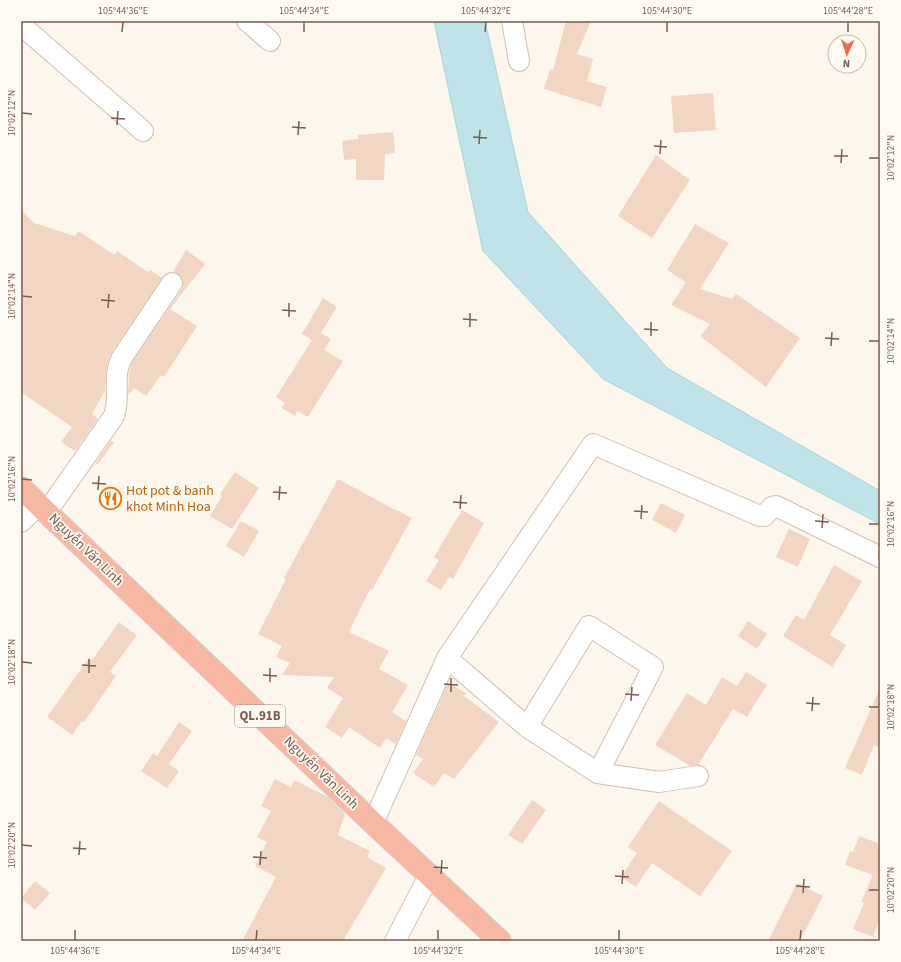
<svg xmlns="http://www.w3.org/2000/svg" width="901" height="962" font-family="'Source Sans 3',sans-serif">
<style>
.water{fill:#bfe3e8;stroke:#a5d3da}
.building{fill:#f3d5c3}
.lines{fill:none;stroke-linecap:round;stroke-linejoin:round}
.street-casing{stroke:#d1beb0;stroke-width:22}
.highway-casing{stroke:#dad1cd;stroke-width:24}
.street{stroke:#fff;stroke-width:20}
.highway{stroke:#f7b7a3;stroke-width:22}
.ticks{fill:none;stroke:#7a5c4d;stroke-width:1.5}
.labels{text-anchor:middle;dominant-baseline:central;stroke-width:3.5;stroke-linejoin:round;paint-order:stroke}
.shield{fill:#fffaf3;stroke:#a28b7f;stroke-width:1}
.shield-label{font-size:13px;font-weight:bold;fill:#7a5c4d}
.food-label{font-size:14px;fill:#c56008;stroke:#fffaf3;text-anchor:start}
.street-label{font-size:14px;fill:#7a5c4d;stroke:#fffaf3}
.neatline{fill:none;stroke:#7a5c4d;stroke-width:1.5}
.ticks-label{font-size:10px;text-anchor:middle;fill:#7a5c4d}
</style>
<rect width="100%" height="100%" fill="#fdf6ec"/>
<path class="water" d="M434,21h51l43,191 139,156 213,123v33l-277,-145 -120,-128z"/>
<g class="building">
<path d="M566,21h25l-14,33 16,5 -6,22 20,6 -6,20 -57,-18 6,-20 3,1z"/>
<path d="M713,93l3,37 -42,3 -3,-37z"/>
<path d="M393,132l2,21 -10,1 -1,26h-28v-21l-12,1 -2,-19 16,-2v-4z"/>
<path d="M656,155l34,25 -38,58 -34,-22z"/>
<path d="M21,210l13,13 41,13 3,-5 37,24 2,-4 31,21 2,-2 12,8 -52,77 -4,16 -1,20 -13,23 6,5 -23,32 -14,-9 11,-15 -51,-35z"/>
<path d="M695,224l34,19 -29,46 32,10 4,-5 64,44 -34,49 -66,-51 10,-12 -39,-19 15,-23 -19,-12z"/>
<path d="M186,250l19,14 -35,45 27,17 -33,51 -3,-2 -15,21 -12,-8 -6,7 1,-20 2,-11 51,-75 1,-6 -1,-5 -9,-6z"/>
<path d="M323,298l14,9 -16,26 10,6 -7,11 19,11 -35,56 -11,-6 -2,5 -13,-8 3,-5 -9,-6 36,-57 -10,-6z"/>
<path d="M111,440l3,3 -17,22 -2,-1z"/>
<path d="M235,472l24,16 -27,41 -22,-13 12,-20 -2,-2z"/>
<path d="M338,479l59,32v-1l15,8 -40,72 -2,-1 -21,43 40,19 -10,18 29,16 -16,27 14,9 -10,23 -10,-6 -6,10 -31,-21 -7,11 -17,-11 18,-29 -16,-10 7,-11 -52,-2 8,-12 -14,-6 6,-11 -24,-12 28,-55 -2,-1z"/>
<path d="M661,503l24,12 -9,18 -24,-13z"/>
<path d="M462,510l22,13 -31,56 -4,-2 -8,13 -15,-9 13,-21 -5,-3z"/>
<path d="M241,521l18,10 -15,26 -18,-11z"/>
<path d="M789,529l21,10 -12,28 -22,-10z"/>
<path d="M834,565l28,16 -32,54 16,10 -12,19v4l-51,-32 13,-21 8,5z"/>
<path d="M748,621l19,13 -10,15 -19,-13z"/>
<path d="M119,622l18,13 -27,37 6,4 -32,46 -2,-1 -10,14 -25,-18 42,-59 3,2z"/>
<path d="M746,672l21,13 -20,32 -14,-8 -35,56 -8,1 -35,-21 32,-52 19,12 16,-28 15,9z"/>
<path d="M448,683l18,10 -2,3 35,26 -45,57 -10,-6 -10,14 -21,-14 10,-14 -7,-4z"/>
<path d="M880,688v60l-6,-3 -12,30 -17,-7z"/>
<path d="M179,722l13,9 -23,33 10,7 -12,17 -26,-17 12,-18 4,3z"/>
<path d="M275,779l16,8 3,-7 34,17 17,17 -7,21 32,16 -3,6 19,11 -43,73h-101l34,-64 -21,-11 12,-24 -10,-5 14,-26 -10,-5z"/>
<path d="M532,800l14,10 -24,34 -14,-9z"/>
<path d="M659,801l73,50 -32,45 -48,-33 -16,24 -15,-10 16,-24 -9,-6z"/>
<path d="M859,836l21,8v76l-7,17 -20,-8 11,-26 -3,-1 12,-27 -28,-10 5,-14 3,1z"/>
<path d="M35,881l15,12 -15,17 -14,-12z"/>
<path d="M797,883l26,13 -23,45h-32z"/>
</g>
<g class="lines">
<defs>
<g id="street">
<path d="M247,21l23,20"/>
<path d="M512,21l7,40"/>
<path d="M21,25l122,106"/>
<path d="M46,513l68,-97c7,-20 -2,-37 7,-57l51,-76"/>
<path d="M21,522l17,-17"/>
<path d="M447,658l146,-214 167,72h4l8,-9 4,-1 104,51"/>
<path d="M598,773l61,9 39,-6"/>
<path d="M373,823l74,-165 80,69 62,-101 64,41 -55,106 -71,-46"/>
<path d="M395,941l34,-65"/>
</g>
<path id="highway" d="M21,488l352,335 127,118"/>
</defs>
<use href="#street" class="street-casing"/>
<use href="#highway" class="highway-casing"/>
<use href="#street" class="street"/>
<use href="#highway" class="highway"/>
</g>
<path class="ticks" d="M122,32l1,-10M304,32v-10M485,32l1,-10M667,32v-10M848,32v-10M22,113l10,1M111,118l14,1M117,125l1,-14M292,127l14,1M298,135l1,-14M473,137l14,1M479,144l1,-14M654,146l13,1M660,154l1,-14M834,156h14M869,158h10M841,163l1,-14M22,296l10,1M101,300l14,1M108,308l1,-14M282,310l14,1M289,317v-14M463,319l14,1M470,327v-14M644,329l14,1M651,336v-14M825,338l14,1M869,341h10M831,346l1,-14M22,479l10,1M92,483l14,1M98,490l1,-14M273,492l14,1M279,500l1,-14M453,502l14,1M460,509l1,-14M634,511l14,1M641,519l1,-14M815,521l14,1M869,524h10M822,528l1,-14M22,662l10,1M82,665l14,1M89,673v-14M263,675l14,1M270,682v-14M444,684l14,1M451,692v-14M625,694l14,1M631,701l1,-14M806,703l14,1M869,707h10M812,711l1,-14M22,845l10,1M73,848l13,1M79,855l1,-14M253,857l14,1M260,865l1,-14M434,867l14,1M441,874l1,-14M615,876l14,1M622,884l1,-14M796,886l14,1M869,890h10M803,893l1,-14M75,940v-10M256,940l1,-10M438,940v-10M619,940v-10M800,940l1,-10"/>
<defs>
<symbol id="restaurant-ring" viewBox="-11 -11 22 22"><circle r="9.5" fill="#fffaf3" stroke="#e8710a" stroke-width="1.5"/><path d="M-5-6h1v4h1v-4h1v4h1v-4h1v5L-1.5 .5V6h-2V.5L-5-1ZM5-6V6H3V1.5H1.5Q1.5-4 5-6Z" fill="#e8710a"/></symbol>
</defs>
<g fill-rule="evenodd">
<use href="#restaurant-ring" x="98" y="486" width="25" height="25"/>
</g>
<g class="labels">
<rect class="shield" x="235" y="705" width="50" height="22" rx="3"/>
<g class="shield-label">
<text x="260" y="716">QL.91B</text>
</g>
<g class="food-label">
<text x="126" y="491">Hot pot &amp; banh<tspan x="126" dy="16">khot Minh Hoa</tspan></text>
</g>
<g class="street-label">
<text transform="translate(86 550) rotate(44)">Nguyễn Văn Linh</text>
<text transform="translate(321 773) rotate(44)">Nguyễn Văn Linh</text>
</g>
</g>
<rect width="901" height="962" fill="none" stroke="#fffaf3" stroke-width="44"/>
<g transform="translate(847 54) rotate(183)"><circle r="19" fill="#fffaf3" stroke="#cabbb1"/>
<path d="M0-3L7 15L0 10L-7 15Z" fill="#e76f51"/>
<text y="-6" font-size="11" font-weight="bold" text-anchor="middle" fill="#7a5c4d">N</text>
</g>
<rect x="22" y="22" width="857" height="918" class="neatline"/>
<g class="ticks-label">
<text x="123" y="14">105°44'36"E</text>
<text x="304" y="14">105°44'34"E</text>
<text x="486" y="14">105°44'32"E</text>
<text x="667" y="14">105°44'30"E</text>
<text x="848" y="14">105°44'28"E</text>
<text transform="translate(11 113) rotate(-90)" y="4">10°02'12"N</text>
<text transform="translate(890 158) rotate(-90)" y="4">10°02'12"N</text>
<text transform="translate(11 296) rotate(-90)" y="4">10°02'14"N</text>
<text transform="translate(890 341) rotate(-90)" y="4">10°02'14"N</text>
<text transform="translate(11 479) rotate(-90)" y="4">10°02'16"N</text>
<text transform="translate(890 524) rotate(-90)" y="4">10°02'16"N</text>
<text transform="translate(11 662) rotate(-90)" y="4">10°02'18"N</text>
<text transform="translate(890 707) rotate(-90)" y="4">10°02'18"N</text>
<text transform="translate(11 845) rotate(-90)" y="4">10°02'20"N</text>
<text transform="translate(890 890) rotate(-90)" y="4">10°02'20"N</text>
<text x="75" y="954">105°44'36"E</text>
<text x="256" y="954">105°44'34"E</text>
<text x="438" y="954">105°44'32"E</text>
<text x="619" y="954">105°44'30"E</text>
<text x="800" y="954">105°44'28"E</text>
</g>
</svg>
